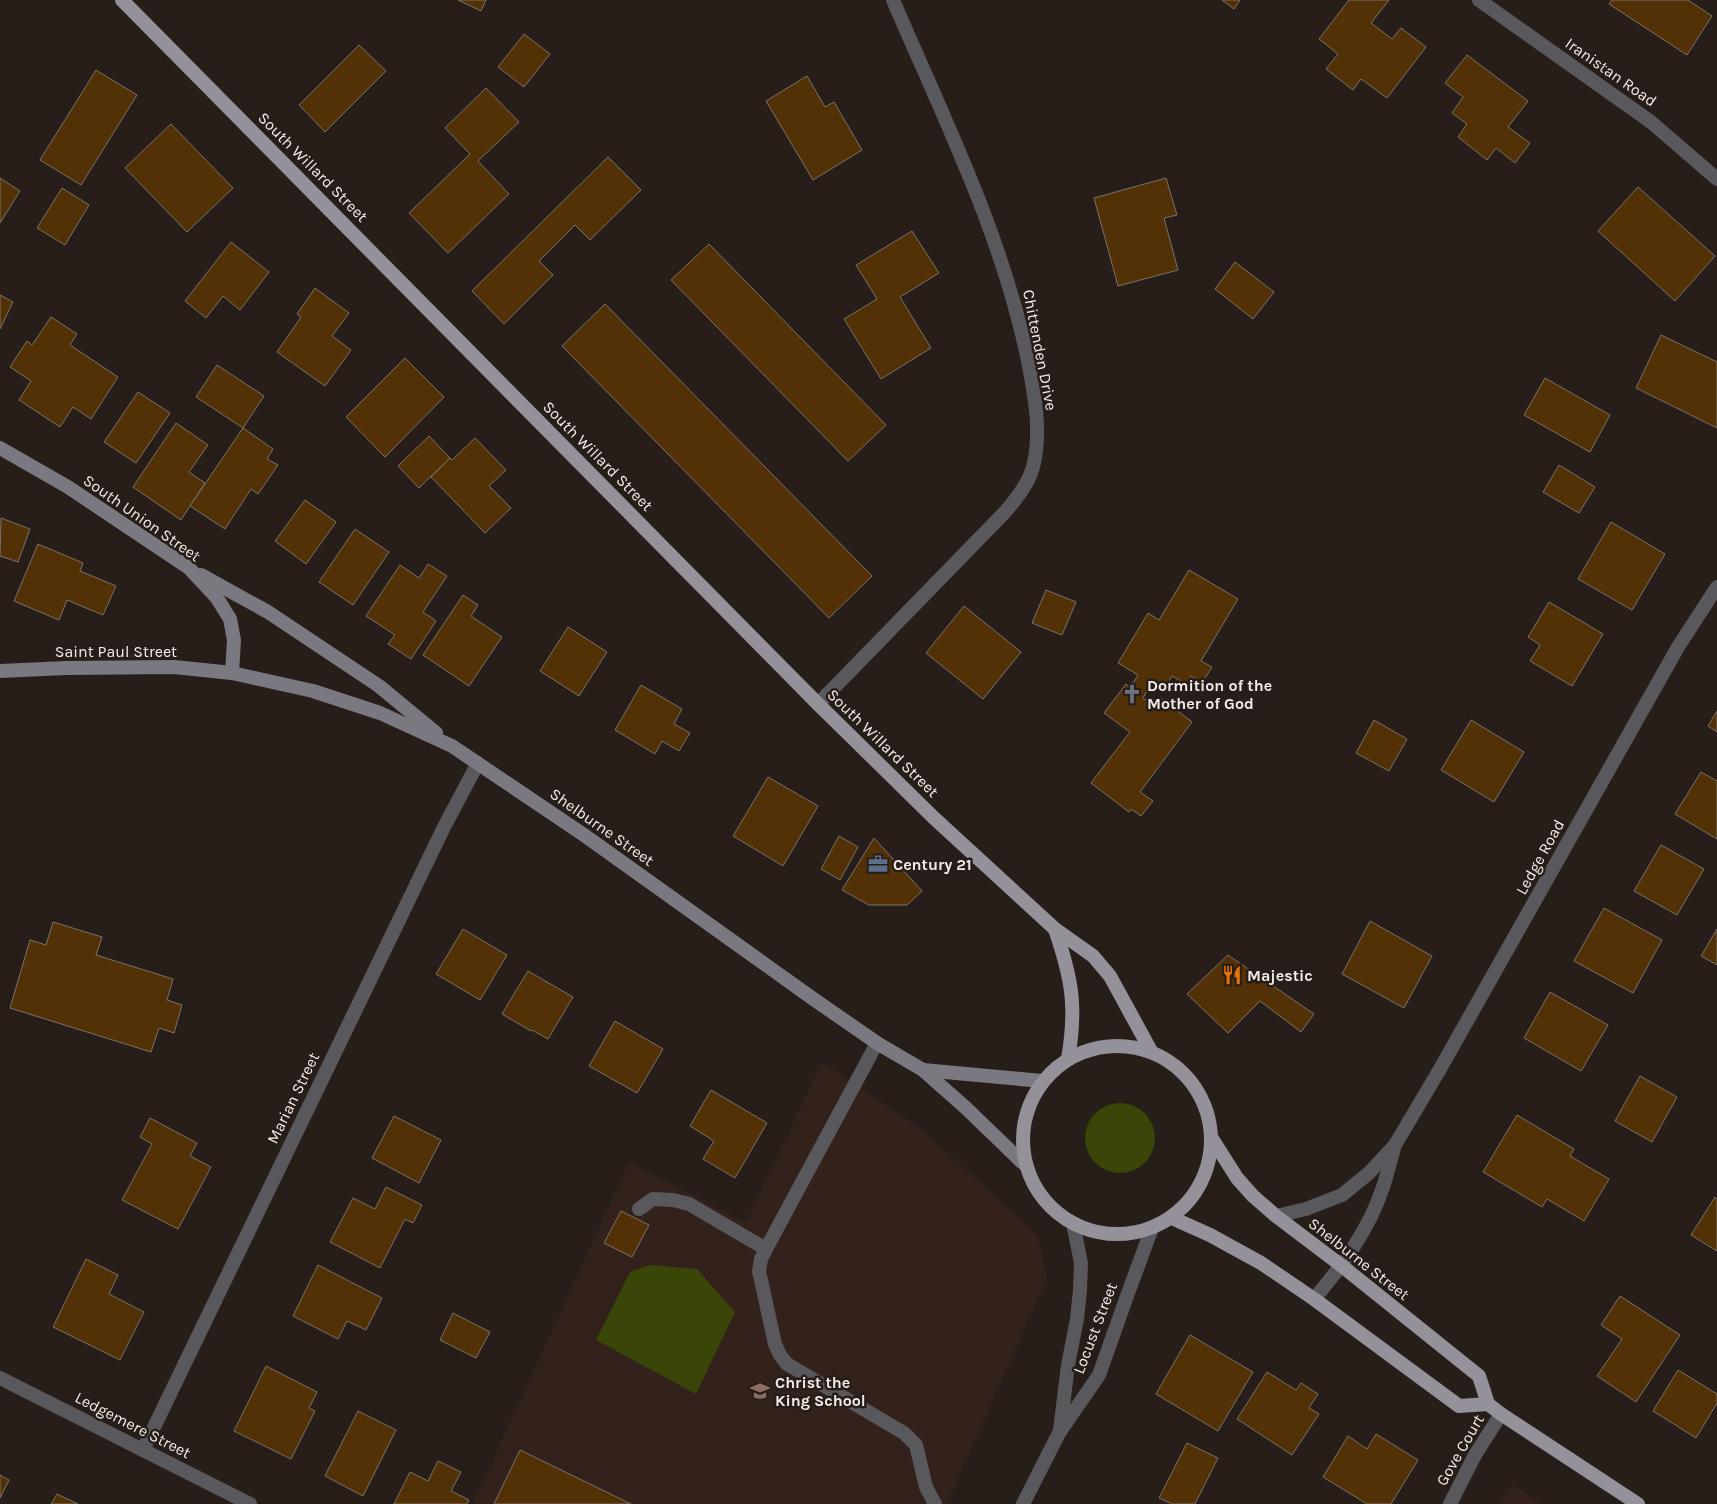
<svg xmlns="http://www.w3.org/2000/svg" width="1717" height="1504" font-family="Karla,sans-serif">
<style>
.commercial{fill:#34211f}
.built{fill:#33221c}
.green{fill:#394608}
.building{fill:#513105;stroke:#7b736a}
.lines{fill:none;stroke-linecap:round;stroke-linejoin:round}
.service{stroke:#59585d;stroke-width:14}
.minor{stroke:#59585d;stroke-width:14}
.tertiary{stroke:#59585d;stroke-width:14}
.secondary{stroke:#7a7880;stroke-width:14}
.primary{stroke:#94919b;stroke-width:14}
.labels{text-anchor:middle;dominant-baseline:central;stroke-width:5;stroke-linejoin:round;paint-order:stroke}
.street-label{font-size:16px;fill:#f4ecea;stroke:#271d19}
.poi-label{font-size:16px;font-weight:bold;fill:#f4ecea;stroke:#271d19;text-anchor:start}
</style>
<rect width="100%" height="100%" fill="#271d19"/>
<path class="commercial" d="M1511,1485l7,3 23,16h-41z"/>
<path class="built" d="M822,1062l106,72 110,102 9,43 -100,225h-474l156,-342 117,61z"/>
<g class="green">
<circle cx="1120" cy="1138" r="35"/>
<path d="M650,1265l47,4 38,43 -39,82 -100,-54 34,-68z"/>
</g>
<g class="building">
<path d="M458,0h28l-5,11z"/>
<path d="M1222,0h18l-6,9z"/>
<path d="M1349,0h40l-18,23 21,16 9,-11 25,19 -39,51 -26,-19 -8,11 -27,-21 12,-15 -19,-15z"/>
<path d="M1612,0h76l24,16 -25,39 -78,-51z"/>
<path d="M524,34l26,20 -26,33 -26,-20z"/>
<path d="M359,45l27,26 -61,61 -26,-27z"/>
<path d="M1467,55l61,46 -20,26 22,16 -15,20 -19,-15 -9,12 -29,-23 9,-13 -15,-11 11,-16 -18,-14z"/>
<path d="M96,70l41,25 -56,90 -41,-25z"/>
<path d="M807,76l18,31 9,-5 28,48 -49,30 -47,-79z"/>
<path d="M486,88l33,34 -41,39 31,33 -61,59 -39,-40 61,-59 -25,-26z"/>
<path d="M171,124l62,64 -46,44 -62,-64z"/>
<path d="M608,157l33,33 -51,50 -15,-15 -36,36 14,14 -49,49 -32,-33z"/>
<path d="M0,178l20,13 -20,32z"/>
<path d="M1166,178l11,37 -13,3 14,52 -60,16 -24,-88z"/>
<path d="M1638,187l77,69 -40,45 -77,-70z"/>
<path d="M62,188l27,17 -24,40 -28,-17z"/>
<path d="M912,231l27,42 -39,24 31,51 -50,31 -37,-60 33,-20 -21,-34z"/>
<path d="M231,242l38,30 -29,38 -17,-14 -17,22 -21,-17z"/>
<path d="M709,244l177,181 -38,36 -177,-181z"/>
<path d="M1235,262l39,30 -21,27 -38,-30z"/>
<path d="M315,288l34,25 -17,23 19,14 -26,36 -48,-34 24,-35 -4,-3z"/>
<path d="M0,295l13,7 -13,27z"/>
<path d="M605,304l267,272 -43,42 -267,-272z"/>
<path d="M51,317l26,17 -7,11 48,32 -27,42 -18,-12 -13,20 -41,-27 12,-19 -21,-14 17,-26 5,4z"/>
<path d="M1661,335l56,27v66l-81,-40z"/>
<path d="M405,358l39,39 -59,60 -39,-40z"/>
<path d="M217,365l47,31 -21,32 -47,-31z"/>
<path d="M1545,378l65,37 -20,37 -66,-37z"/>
<path d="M138,392l32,21 -34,50 -32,-21z"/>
<path d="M176,423l32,22 -19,27 16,11 -24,37 -48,-33z"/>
<path d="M243,428l30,21 -6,10 11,6 -20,29 -7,-5 -26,40 -35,-23z"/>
<path d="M429,436l21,22 -31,30 -21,-22z"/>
<path d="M475,438l31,32 -17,16 22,22 -26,25 -54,-56 19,-19 2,2z"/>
<path d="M1559,465l36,22 -16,26 -36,-21z"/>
<path d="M305,500l31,22 -30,42 -31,-23z"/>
<path d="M1,518l29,11 -12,33 -18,-6z"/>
<path d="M1611,522l54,32 -33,56 -54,-31z"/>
<path d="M355,529l34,23 -36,53 -34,-23z"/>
<path d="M38,544l45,19 -3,8 36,15 -13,29 -36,-15 -8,20 -45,-19z"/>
<path d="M428,564l19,12 -24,36 13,9 -25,38 -23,-15 7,-9 -29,-19 34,-51 19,13z"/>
<path d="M1189,570l49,29 -37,62 11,6 -10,16 -11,-7 -5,8 -14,-8 -8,14 -12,-7 -9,15 11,8 7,-8 31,24 -52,70 13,9 -12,15 -10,-7 -2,3 -38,-29 39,-51 -26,-19 22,-29 4,4 8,-13 -20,-12 30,-50 11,7z"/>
<path d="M1046,590l30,12 -14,33 -30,-12z"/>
<path d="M463,595l15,10 -7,11 31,21 -33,49 -46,-31z"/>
<path d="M1549,602l54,32 -31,52 -42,-25 10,-16 -12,-8z"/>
<path d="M964,606l57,46 -38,47 -57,-46z"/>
<path d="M568,627l39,25 -28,44 -39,-25z"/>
<path d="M641,685l41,24 -8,15 16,9 -11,18 -17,-10 -7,13 -40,-24z"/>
<path d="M1717,711v21l-9,-6z"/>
<path d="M1374,720l33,19 -18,32 -33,-18z"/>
<path d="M1471,720l53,32 -30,50 -53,-32z"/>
<path d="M1701,772l16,9v58l-42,-25z"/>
<path d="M768,777l50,29 -35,60 -50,-30z"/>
<path d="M839,836l19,11 -18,33 -19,-11z"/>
<path d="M874,838l48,53 -15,14h-38l-27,-15z"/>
<path d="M1661,845l43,24 -27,46 -43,-24z"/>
<path d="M1604,908l58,32 -29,53 -59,-32z"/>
<path d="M1370,921l62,35 -28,52 -62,-34z"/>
<path d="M53,922l49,15 -6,18 77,24 -6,21 15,5 -8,28 -15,-5 -8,24 -141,-44 20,-68 16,5z"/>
<path d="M463,929l44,26 -27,45 -44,-26z"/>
<path d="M1717,929v36l-16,-9z"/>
<path d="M1228,955l86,59 -13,18 -41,-31 -32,32 -41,-39z"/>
<path d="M528,971l45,26 -25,42 -16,-9 -1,1 -29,-17z"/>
<path d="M1550,992l58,33 -27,46 -57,-33z"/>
<path d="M615,1021l48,28 -26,44 -48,-27z"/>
<path d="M1640,1076l37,21 -25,45 -37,-21z"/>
<path d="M711,1090l56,33 -32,55 -32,-19 11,-18 -24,-15z"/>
<path d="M1517,1115l57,34 -4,7 39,23 -25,42 -37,-22 -5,8 -59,-35z"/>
<path d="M394,1116l47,24 -22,43 -47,-25z"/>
<path d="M150,1118l47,25 -7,13 21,11 -33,62 -56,-29 30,-56 -12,-7z"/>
<path d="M386,1187l36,18 -9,18 -8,-4 -25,49 -50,-26 23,-44 22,11z"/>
<path d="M1715,1197l2,2v52l-26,-16z"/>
<path d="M621,1211l28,14 -17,32 -28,-14z"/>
<path d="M86,1259l32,16 -9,19 35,18 -24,48 -67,-33z"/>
<path d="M318,1265l64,33 -16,32 -19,-9 -9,18 -45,-23z"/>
<path d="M1620,1296l60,39 -44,67 -39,-26 25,-37 -21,-14z"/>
<path d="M453,1313l37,19 -14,26 -36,-18z"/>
<path d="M1190,1335l63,37 -35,59 -62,-37z"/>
<path d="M266,1366l51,26 -8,16 6,3 -24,48 -57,-28z"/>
<path d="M1678,1370l39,24v9l-21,35 -43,-27z"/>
<path d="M1267,1372l29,18 5,-7 17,11 -9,14 10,6 -27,41 -55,-36z"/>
<path d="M358,1411l38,19 -33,66 -38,-20z"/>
<path d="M1376,1434l42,26 -27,44h-24l-44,-27 25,-41 19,13z"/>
<path d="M1187,1443l31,15 -23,46h-23l-13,-6z"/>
<path d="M520,1450l111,54h-137z"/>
<path d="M438,1461l23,11 -10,19 18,9 -2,4h-73l16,-32 18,9z"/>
<path d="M0,1475l9,5 -9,18z"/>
<path d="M57,1494l21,10h-27z"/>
</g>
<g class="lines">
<g class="service">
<path d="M877,1043l-111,206 -5,10 -2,12 16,73 5,11 7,9 117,69 12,12 10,42 9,17"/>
<path d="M639,1209l14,-10 20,1 16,4 77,45"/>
</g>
<g class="minor">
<path d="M1479,0l172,122 66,57"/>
<path d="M818,704l187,-192c12,-14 25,-30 29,-49 7,-32 1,-65 -5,-97 -25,-128 -85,-247 -136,-366"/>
<path d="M0,1378l250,126"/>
<path d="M1060,1430l8,-65 9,-46 3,-29 1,-27 -8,-40"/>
<path d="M143,1450l301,-623 34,-64"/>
<path d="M1023,1504l36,-71 40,-58 28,-79 25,-68"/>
<path d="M1450,1504l25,-49 26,-41"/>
</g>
<g class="tertiary">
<path d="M1276,1216l30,-7 36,-14 27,-22 26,-28 45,-76 238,-422 39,-60"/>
<path d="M1314,1299c28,-33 54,-68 68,-109 5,-14 8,-28 12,-42"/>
</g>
<g class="secondary">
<path d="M0,448l68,39 121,81 28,30 13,21 4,21 -2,33"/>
<path d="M201,575l67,37 111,74 57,47"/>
<path d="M0,671l66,-3 108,-1 58,6 81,18 67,22 72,33 132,89 228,163 65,45 46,27 43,38 57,55"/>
<path d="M923,1070l119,11"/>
</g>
<g class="primary">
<path d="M122,0l696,704 116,114 121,111 38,27 17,20 41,75"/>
<path d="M1055,929c17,50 22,78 13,130"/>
<circle cx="1117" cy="1140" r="94"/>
<path d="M1211,1137l26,41 16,18 23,20 66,50 137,110 9,28 13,10 137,90"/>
<path d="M1172,1218l38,17 51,28 53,36 145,107 29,-2"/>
</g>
</g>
<defs>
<symbol id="church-bare" viewBox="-9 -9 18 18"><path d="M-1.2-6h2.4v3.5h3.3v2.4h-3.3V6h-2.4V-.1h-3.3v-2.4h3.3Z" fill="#6b7280" stroke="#271d19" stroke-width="2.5" paint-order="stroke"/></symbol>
<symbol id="office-bare" viewBox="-9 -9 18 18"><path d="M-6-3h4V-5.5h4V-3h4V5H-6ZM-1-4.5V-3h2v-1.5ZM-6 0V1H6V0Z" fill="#5c6f8a" stroke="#271d19" stroke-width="2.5" paint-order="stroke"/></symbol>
<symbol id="restaurant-bare" viewBox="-9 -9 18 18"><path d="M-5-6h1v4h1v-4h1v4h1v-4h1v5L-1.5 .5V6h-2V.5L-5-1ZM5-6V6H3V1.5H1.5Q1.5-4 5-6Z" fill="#e8710a" stroke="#271d19" stroke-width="2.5" paint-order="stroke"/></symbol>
<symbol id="school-bare" viewBox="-9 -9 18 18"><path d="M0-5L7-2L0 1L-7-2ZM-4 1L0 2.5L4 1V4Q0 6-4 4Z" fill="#8d6e63" stroke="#271d19" stroke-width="2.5" paint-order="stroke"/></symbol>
</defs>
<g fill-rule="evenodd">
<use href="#church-bare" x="1118" y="680" width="28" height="28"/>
<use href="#office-bare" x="864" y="850" width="28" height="28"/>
<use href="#restaurant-bare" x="1218" y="961" width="28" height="28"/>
<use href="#school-bare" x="746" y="1377" width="28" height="28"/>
</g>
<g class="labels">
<g class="street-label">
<text transform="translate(1611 72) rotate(35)">Iranistan Road</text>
<text transform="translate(313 167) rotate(45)">South Willard Street</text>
<text transform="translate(1040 350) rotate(79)">Chittenden Drive</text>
<text transform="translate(598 456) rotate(45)">South Willard Street</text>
<text transform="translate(142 518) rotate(35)">South Union Street</text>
<text x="116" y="651">Saint Paul Street</text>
<text transform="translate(883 743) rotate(44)">South Willard Street</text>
<text transform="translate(602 827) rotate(35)">Shelburne Street</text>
<text transform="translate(1540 857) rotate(-61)">Ledge Road</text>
<text transform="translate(293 1098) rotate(-64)">Marian Street</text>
<text transform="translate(1359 1259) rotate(38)">Shelburne Street</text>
<text transform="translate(1095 1328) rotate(-69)">Locust Street</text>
<text transform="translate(133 1425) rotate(27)">Ledgemere Street</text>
<text transform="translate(1460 1450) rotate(-60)">Gove Court</text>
</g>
<g class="poi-label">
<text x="1147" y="685">Dormition of the<tspan x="1147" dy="18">Mother of God</tspan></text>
<text x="893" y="864">Century 21</text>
<text x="1247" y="975">Majestic</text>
<text x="775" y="1382">Christ the<tspan x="775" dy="18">King School</tspan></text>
</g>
</g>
</svg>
